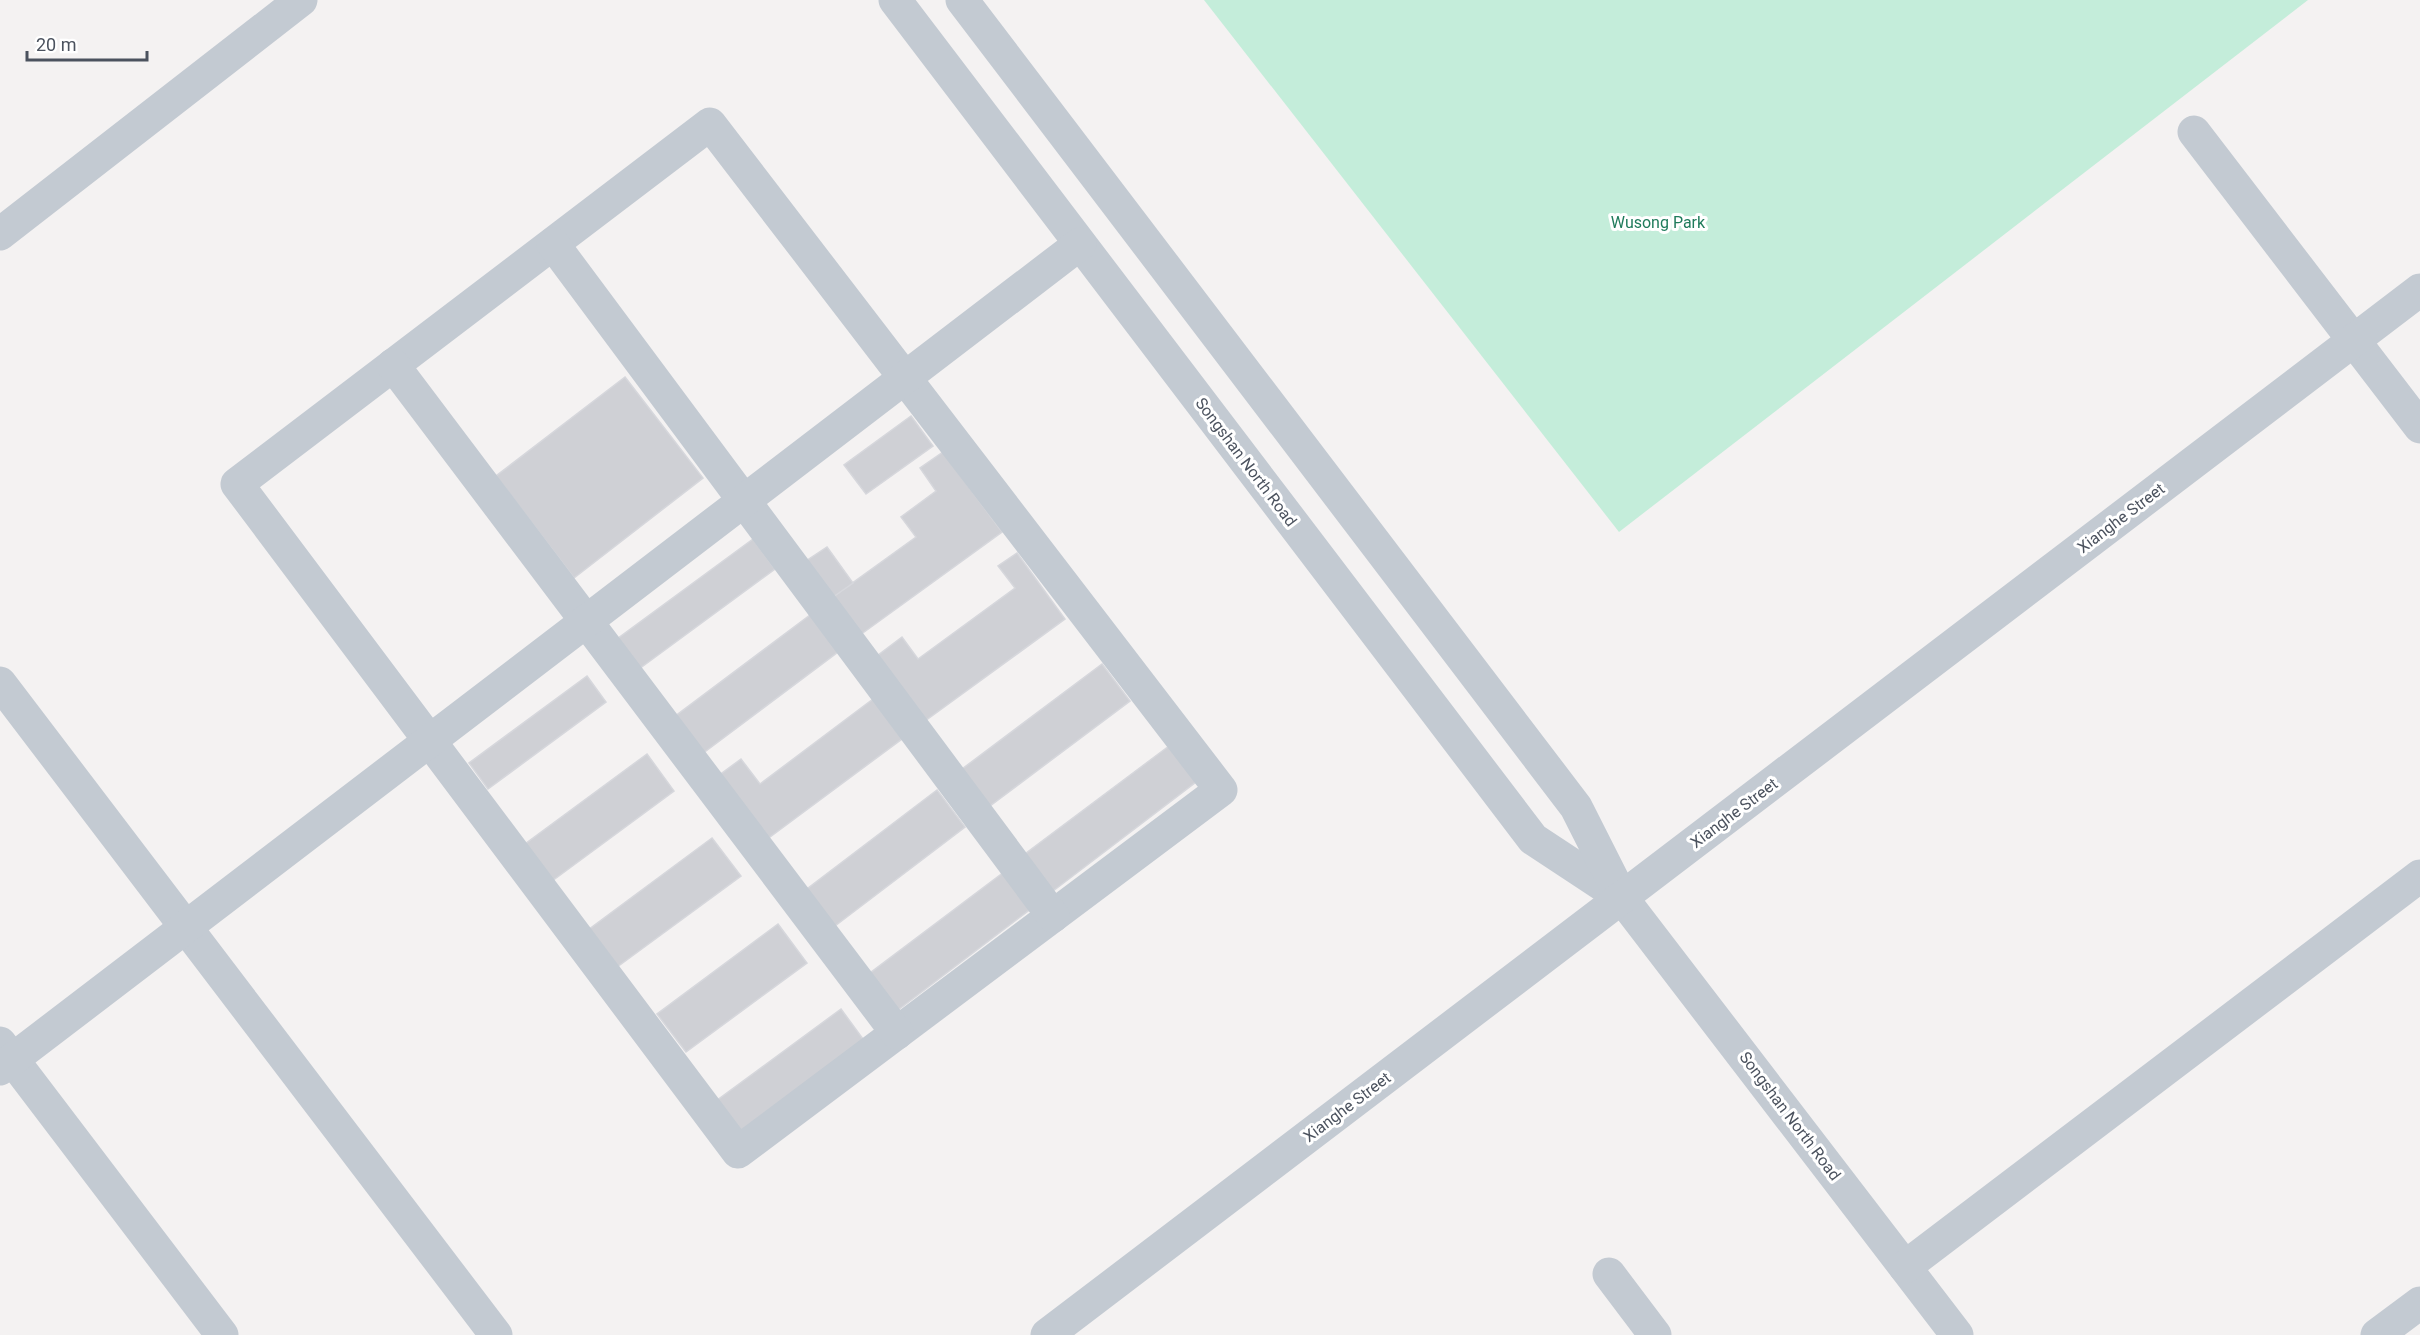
<svg xmlns="http://www.w3.org/2000/svg" width="2420" height="1335" font-family="Roboto,sans-serif">
<style>
.green{fill:#c4edda}
.building{fill:#cfd0d5;stroke:#d6d7dc;stroke-width:1.5}
.lines{fill:none;stroke-linecap:round;stroke-linejoin:round}
.minor{stroke:#c3cad2;stroke-width:33}
.labels{text-anchor:middle;dominant-baseline:central;stroke-width:6;stroke-linejoin:round;paint-order:stroke}
.park-label{font-size:16px;fill:#1f7b5b;stroke:#fff}
.street-label{font-size:16px;fill:#4b525e;stroke:#fff}
</style>
<rect width="100%" height="100%" fill="#f4f2f2"/>
<path class="green" d="M1204,0h1104l-689,532z"/>
<g class="building">
<path d="M625,377l78,101 -129,100 -78,-102z"/>
<path d="M911,416l22,30 -67,48 -22,-29z"/>
<path d="M943,452l59,80 -142,103 -27,-38 83,-60 -15,-20 35,-26 -16,-23z"/>
<path d="M753,539l22,30 -136,100 -22,-30z"/>
<path d="M827,547l26,36 -20,14 -27,-36z"/>
<path d="M1017,553l48,66 -140,102 -48,-65 25,-19 16,22 97,-71 -17,-22z"/>
<path d="M810,615l28,37 -136,102 -28,-37z"/>
<path d="M1102,664l28,37 -144,108 -28,-37z"/>
<path d="M587,676l19,26 -118,87 -19,-26z"/>
<path d="M873,699l29,40 -136,101 -48,-64 23,-17 19,25z"/>
<path d="M1169,746l27,36 -143,109 -28,-37z"/>
<path d="M647,754l27,37 -126,93 -27,-37z"/>
<path d="M937,790l28,37 -134,102 -28,-37z"/>
<path d="M712,838l29,38 -128,94 -29,-37z"/>
<path d="M1004,872l28,36 -134,102 -28,-37z"/>
<path d="M778,924l29,39 -121,89 -29,-38z"/>
<path d="M841,1009l25,34 -125,92 -25,-34z"/>
</g>
<g class="lines">
<g class="minor">
<path d="M895,0l638,839 88,58"/>
<path d="M962,0l614,807 46,91 335,437"/>
<path d="M710,124l511,666 -483,362 -501,-668z"/>
<path d="M2194,132l226,295"/>
<path d="M0,234l301,-234"/>
<path d="M553,244l500,672"/>
<path d="M393,365l504,668"/>
<path d="M0,683l496,652"/>
<path d="M0,1043l222,292"/>
<path d="M0,1069l1080,-825"/>
<path d="M1905,1267l515,-391"/>
<path d="M1609,1274l46,61"/>
<path d="M1047,1335l1373,-1045"/>
<path d="M2377,1335l43,-32"/>
</g>
</g>
<g class="labels">
<g class="park-label">
<text x="1658" y="222">Wusong Park</text>
</g>
<g class="street-label">
<text transform="translate(1246 462) rotate(53)">Songshan North Road</text>
<text transform="translate(2121 518) rotate(-37)">Xianghe Street</text>
<text transform="translate(1734 813) rotate(-37)">Xianghe Street</text>
<text transform="translate(1347 1107) rotate(-37)">Xianghe Street</text>
<text transform="translate(1790 1116) rotate(53)">Songshan North Road</text>
</g>
</g>
<path d="M27 51v9h120v-9" fill="none" stroke="#4b525e" stroke-width="3"/>
<text x="36" y="51" font-size="18" fill="#4b525e" stroke="#ffffff" stroke-width="4.5" paint-order="stroke">20 m</text>
</svg>
